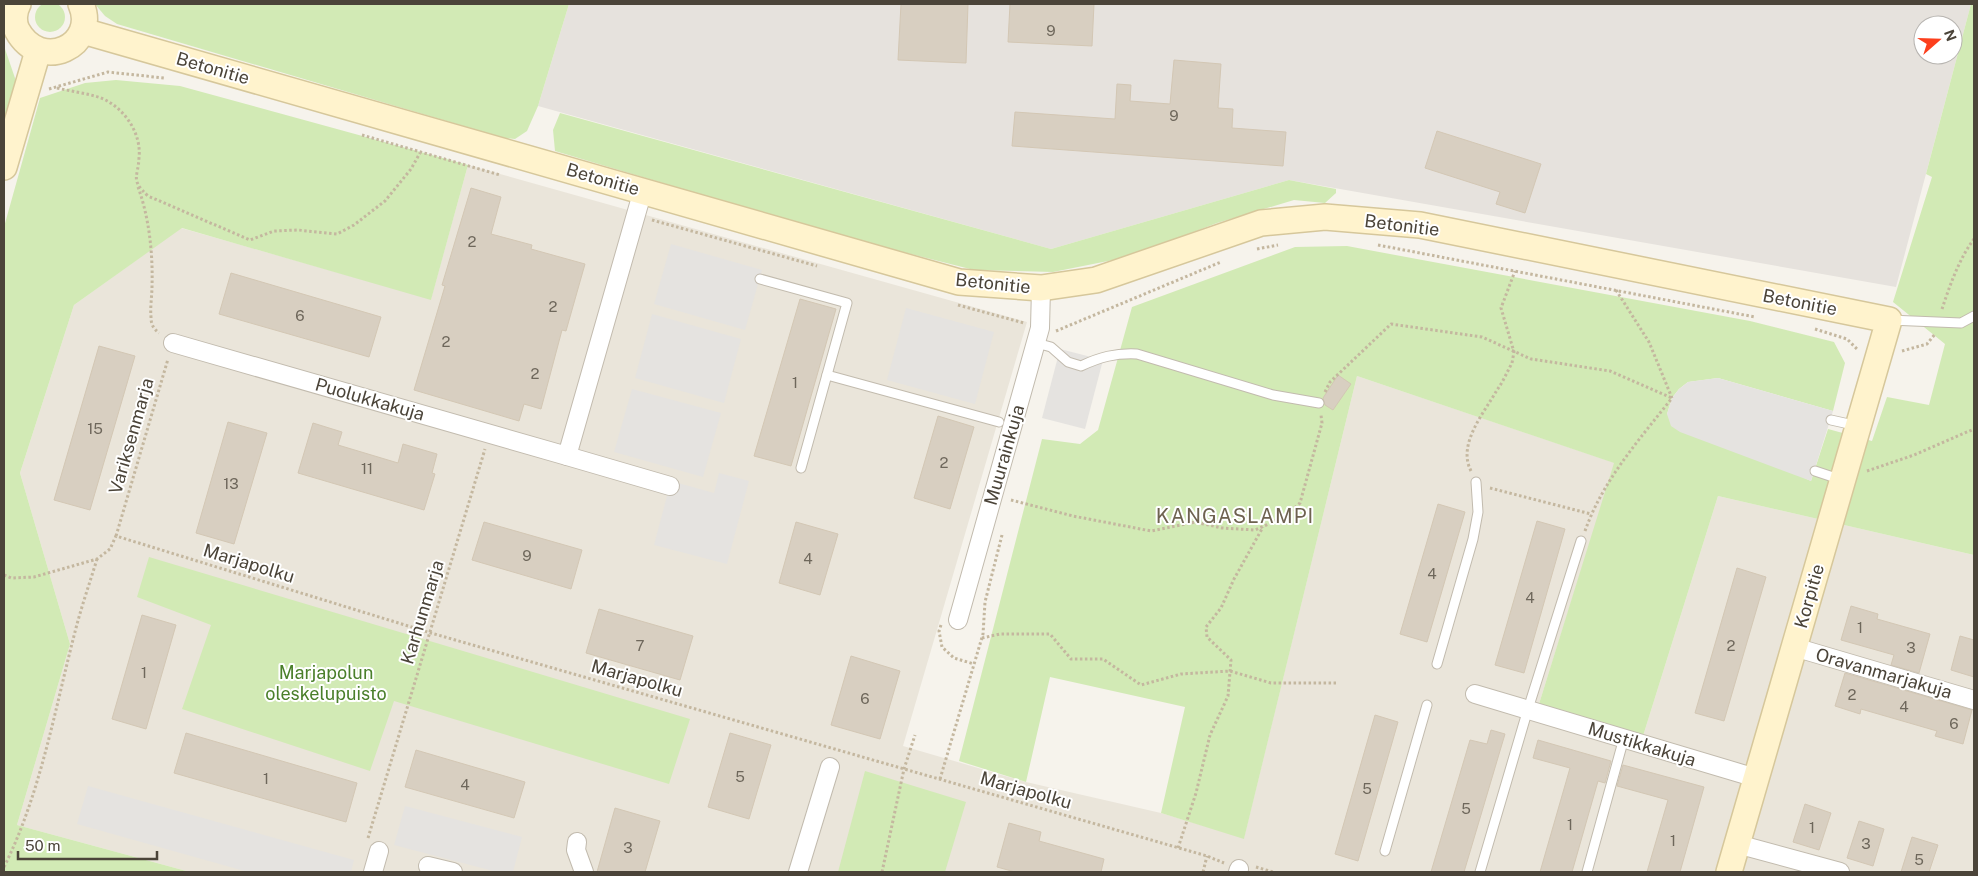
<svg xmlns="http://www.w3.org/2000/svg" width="1978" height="876" font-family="'Public Sans',sans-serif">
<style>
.residential{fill:#eae5da}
.industrial{fill:#e6e2dd;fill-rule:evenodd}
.green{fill:#d2eab5}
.parking{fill:#e5e3e0}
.building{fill:#d8cfc1;stroke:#d3c7b4}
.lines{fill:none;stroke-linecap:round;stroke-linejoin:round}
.lane-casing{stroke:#c2bbae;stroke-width:11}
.street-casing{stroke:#c2bbae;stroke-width:20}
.secondary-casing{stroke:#d6c79b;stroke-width:28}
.path{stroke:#c4b79f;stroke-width:3;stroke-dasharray:2.5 2.5;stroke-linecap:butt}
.lane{stroke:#fff;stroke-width:9}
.street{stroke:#fff;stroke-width:18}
.secondary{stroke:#fff3cd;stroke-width:25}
.labels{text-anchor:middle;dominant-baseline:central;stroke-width:4;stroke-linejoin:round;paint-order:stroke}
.number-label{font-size:15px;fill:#6e675b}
.street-label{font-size:18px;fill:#4b4439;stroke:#fff}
.park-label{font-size:18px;fill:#4a7f2a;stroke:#fff}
.quarter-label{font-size:20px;letter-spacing:1px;fill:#6e6250;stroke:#fff}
</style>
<rect width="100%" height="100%" fill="#f6f3ec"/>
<path class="residential" d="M468,165l559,157 -124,424 123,36 135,31 83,25 113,-462 258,87 -76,241 104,32 75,-240 256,59v317h-1784l-173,-47 53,-181 -50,-171 54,-168 107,-77 250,71z"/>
<path class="industrial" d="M569,4h1402l-75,283 -607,-107 -238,69 -513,-143zM1923,25h30v30h-30z"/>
<g class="green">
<circle cx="50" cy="17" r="15"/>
<path d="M95,4h474l-31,102 -11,25 -12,8 -11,-1 -387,-114 -12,-8z"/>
<path d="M1971,4h3v551l-256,-59 -75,240 -104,-32 75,-241 -257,-87 -113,463 -83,-26 24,-106 -135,-30 -24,105 -67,-21 83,-322 38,5 18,-14 34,-123 163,-60 52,-1 403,75 84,21 11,21 -12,48 -115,-33 -30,4 -9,7 -7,9 -5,16 144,67 17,-52 44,12 15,-44 42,8 16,-61 -52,-42 39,-125 -6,-3z"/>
<path d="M4,46l12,35 -12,48z"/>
<path d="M116,80l64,6 288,79 -37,135 -249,-72 -108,77 -54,168 50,171 -53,181 173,47h-186v-645l36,-129 45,-15z"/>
<path d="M560,113l491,136 238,-69 47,9v4l-11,10 -31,-3 -77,23 -89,34 -75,15 -79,-2 -134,-34 -285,-85 -2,-21z"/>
<path d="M149,557l541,162 -21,65 -275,-83 -24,70 -188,-62 29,-84 -74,-28z"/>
<path d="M865,771l101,31 -21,70h-107z"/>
</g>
<g class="parking">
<path d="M671,244l91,26 -17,60 -91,-26z"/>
<path d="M906,308l88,24 -19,72 -88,-24z"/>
<path d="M652,314l89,25 -17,64 -89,-25z"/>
<path d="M1060,349l43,11 -18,69 -43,-11z"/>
<path d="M1718,378l115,33 -22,70 -131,-49 -9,-6 -4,-12 5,-16 7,-9 9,-7z"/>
<path d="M632,389l89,24 -18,64 -89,-25z"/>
<path d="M719,473l30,8 -22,83 -73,-19 17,-64 43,12z"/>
<path d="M88,786l266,74 -3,12h-103l-171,-48z"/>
<path d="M405,806l117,31 -9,35h-16l-103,-27z"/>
</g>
<g class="building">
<path d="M901,4h67l-2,59 -68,-3z"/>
<path d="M1010,4h84l-2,42 -84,-4z"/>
<path d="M1174,60l47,4 -3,44 15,1 -1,19 54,4 -3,34 -271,-20 3,-34 100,7 2,-35 14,1 -1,16 40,3z"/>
<path d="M1437,131l104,33 -16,49 -29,-9 4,-12 -75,-24z"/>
<path d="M471,188l30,9 -10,37 41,11 -1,4 54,15 -19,67 -4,-1 -21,79 -17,-5 -5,17 -105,-31 31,-104 -3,-1z"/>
<path d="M231,273l150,44 -12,40 -150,-43z"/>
<path d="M800,299l36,10 -45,157 -37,-10z"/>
<path d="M99,346l36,10 -45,154 -36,-10z"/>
<path d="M1338,375l13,9 -18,26 -8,-5 -2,-7z"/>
<path d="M938,416l36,11 -24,82 -36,-11z"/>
<path d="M228,422l39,11 -33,111 -38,-11z"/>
<path d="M313,423l29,9 -4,13 60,18 5,-19 34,10 -5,19 3,1 -11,36 -126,-37z"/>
<path d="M1438,504l27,8 -38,130 -27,-8z"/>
<path d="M1537,521l28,8 -41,144 -29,-8z"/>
<path d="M484,522l98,28 -11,39 -99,-29z"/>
<path d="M796,522l42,12 -18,61 -41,-12z"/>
<path d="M1737,568l29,9 -42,144 -29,-8z"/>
<path d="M1851,606l27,8 -1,5 53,15 -11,39 -28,-8 3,-10 -53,-15z"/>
<path d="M599,609l94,27 -13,44 -94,-27z"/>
<path d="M142,615l34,10 -30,104 -34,-10z"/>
<path d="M1960,636l14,4v37l-23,-7z"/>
<path d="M851,656l49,15 -20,68 -49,-14z"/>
<path d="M1845,673l127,37 -9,34 -28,-8 2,-5 -76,-22 -1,5 -25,-8z"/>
<path d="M1375,715l23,7 -40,139 -23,-7z"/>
<path d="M1491,730l14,4 -41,138h-33l39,-132 17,4z"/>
<path d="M186,733l171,50 -11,39 -172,-49z"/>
<path d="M730,733l41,12 -22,74 -41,-12z"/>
<path d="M1538,740l73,21 -6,22 -7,-2 -26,91h-32l30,-104 -37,-10z"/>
<path d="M416,750l109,32 -11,36 -109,-31z"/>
<path d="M1623,765l81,22 -24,85h-33l21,-72 -51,-14z"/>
<path d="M1805,804l26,9 -12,37 -26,-8z"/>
<path d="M615,808l45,13 -15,51h-48z"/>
<path d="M1859,821l25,8 -11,37 -26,-8z"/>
<path d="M1009,823l32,9 -2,9 65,18 -3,13h-86l-18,-5z"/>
<path d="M1912,837l26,8 -9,27h-28z"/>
</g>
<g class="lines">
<defs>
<g id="lane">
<path d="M760,279l87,24 -46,165"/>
<path d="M1889,320l72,3 13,-7"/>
<path d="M1036,343l15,4 17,15 13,4c19,-9 34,-13 56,-12l136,41 46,8"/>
<path d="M827,375l172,47"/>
<path d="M1831,420l27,6"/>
<path d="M1815,471l27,9"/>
<path d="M1437,664l36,-125 5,-27 -2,-30"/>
<path d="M1385,851l42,-146"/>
<path d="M1480,872l48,-163 53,-168"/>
<path d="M1587,872l37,-134"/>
</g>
<g id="street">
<path d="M173,343l394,113 76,-266"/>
<path d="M567,456l103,30"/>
<path d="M958,620l82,-292 1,-40"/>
<path d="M1794,647l180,53"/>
<path d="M1475,694l281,84"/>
<path d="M577,842l-1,8 8,22"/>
<path d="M1737,844l103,28"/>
<path d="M428,866l25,6"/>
<path d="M373,872l6,-21"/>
<path d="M798,872l32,-105"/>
<path d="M1238,872l1,-3"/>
</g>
<g id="secondary">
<path d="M18,4c-4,7 -5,18 -1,26 24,44 82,15 64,-26"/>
<path d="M83,31l876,251 82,6 55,-8 165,-57 64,-6 95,8 469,95 -160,552"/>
<path d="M4,167l34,-116"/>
</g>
</defs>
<use href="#lane" class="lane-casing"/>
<use href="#street" class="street-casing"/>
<use href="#secondary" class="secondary-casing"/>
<g class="path">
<path d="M57,88c13,3 26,5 38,8 26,7 47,35 44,62 -1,20 -9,21 9,38l102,44 24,-9 24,-1 39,4 17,-9 31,-24 26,-32 9,-16"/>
<path d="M49,89l59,-17 56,6"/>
<path d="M362,135l138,40"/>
<path d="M138,187c11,30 15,66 14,99 0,10 -2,21 -1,31 0,7 2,11 8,16"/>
<path d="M652,220l165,46"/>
<path d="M1378,245l377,72"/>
<path d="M1257,249l21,-4"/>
<path d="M1616,290l33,52 23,56"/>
<path d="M958,305l66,18"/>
<path d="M1942,309c8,-24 17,-50 32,-70"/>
<path d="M1815,329l32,10 11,11"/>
<path d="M1056,331l165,-69"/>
<path d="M1902,351l25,-7 8,-10"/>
<path d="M1325,392l5,-10 61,-58 91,13 49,22 79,12 62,27"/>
<path d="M1471,471c-14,-27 13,-58 26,-81 6,-8 10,-18 15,-27l2,-11 -13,-44 14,-37"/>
<path d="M1867,471l47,-16 60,-26"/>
<path d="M1490,488l101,26"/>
<path d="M1011,500l62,16 78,15 44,-9 27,6 33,2 29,-13 16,-14 22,-80 -1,-8"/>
<path d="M1585,531c18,-51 54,-91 87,-133"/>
<path d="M116,536l52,-177"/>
<path d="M4,575l7,3 23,-1 63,-18 13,-10 6,-13 315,97 776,223 17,7"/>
<path d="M941,625l-2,6 3,16 12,11 20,6"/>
<path d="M982,638l18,-4h50l21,25h32l38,26 40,-11 49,-3 41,12h65"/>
<path d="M940,779l43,-145 2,-32 17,-67"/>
<path d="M368,838l117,-389"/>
<path d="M1178,848l18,-55 14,-58 18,-39 3,-36 -24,-23 -1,-10 15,-19 13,-29 29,-52"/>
<path d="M4,867c37,-74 51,-159 72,-239 6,-23 14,-46 21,-69"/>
<path d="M1256,867l17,5"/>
<path d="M882,872l22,-103 11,-34"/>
<path d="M1203,872l4,-16"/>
</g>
<use href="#lane" class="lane"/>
<use href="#street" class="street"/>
<use href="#secondary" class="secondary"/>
</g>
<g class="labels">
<g class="number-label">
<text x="1051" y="30">9</text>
<text x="1174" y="115">9</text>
<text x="472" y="241">2</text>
<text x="553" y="306">2</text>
<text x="300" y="315">6</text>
<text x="446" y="341">2</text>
<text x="535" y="373">2</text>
<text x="795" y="382">1</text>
<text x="95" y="428">15</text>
<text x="944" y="462">2</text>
<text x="367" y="468">11</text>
<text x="231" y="483">13</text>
<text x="527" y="555">9</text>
<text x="808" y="558">4</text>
<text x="1432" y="573">4</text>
<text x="1530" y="597">4</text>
<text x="1860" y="627">1</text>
<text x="640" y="645">7</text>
<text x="1731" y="645">2</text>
<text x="1911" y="647">3</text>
<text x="144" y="672">1</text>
<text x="1852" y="694">2</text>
<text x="865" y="698">6</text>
<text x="1904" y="706">4</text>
<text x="1954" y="723">6</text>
<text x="740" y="776">5</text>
<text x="266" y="778">1</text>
<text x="465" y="784">4</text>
<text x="1367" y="788">5</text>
<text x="1466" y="808">5</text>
<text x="1570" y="824">1</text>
<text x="1812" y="827">1</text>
<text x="1673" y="840">1</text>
<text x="1866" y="843">3</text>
<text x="628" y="847">3</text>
<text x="1919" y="859">5</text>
</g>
<g class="street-label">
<text transform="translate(213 68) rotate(16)">Betonitie</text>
<text transform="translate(603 179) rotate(16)">Betonitie</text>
<text transform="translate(1402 225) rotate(7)">Betonitie</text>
<text transform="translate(993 283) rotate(6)">Betonitie</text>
<text transform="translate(1800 302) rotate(11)">Betonitie</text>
<text transform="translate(370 399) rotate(16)">Puolukkakuja</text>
<text transform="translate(131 436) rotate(-74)">Variksenmarja</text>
<text transform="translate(1004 455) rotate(-74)">Muurainkuja</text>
<text transform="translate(249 563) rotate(17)">Marjapolku</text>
<text transform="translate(1809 596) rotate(-74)">Korpitie</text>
<text transform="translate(422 612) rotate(-73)">Karhunmarja</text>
<text transform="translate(1884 673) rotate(16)">Oravanmarjakuja</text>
<text transform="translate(637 678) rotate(16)">Marjapolku</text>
<text transform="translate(1642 744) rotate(17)">Mustikkakuja</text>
<text transform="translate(1026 790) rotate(16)">Marjapolku</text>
</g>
<g class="park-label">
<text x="326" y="672">Marjapolun<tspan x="326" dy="21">oleskelupuisto</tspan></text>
</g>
<g class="quarter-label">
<text x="1235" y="516">KANGASLAMPI</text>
</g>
</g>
<rect width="1978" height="876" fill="none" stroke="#4b4439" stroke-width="10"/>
<g transform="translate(1938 40) rotate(70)"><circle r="24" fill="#ffffff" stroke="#b7b4b0"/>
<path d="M0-4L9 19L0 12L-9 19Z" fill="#fc3f1d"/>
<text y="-8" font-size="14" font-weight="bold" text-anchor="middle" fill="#4b4439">N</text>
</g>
<path d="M18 851v8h139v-8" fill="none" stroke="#4b4439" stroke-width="2.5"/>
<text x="25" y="851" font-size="15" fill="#4b4439" stroke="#ffffff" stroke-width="4" paint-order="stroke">50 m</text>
</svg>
